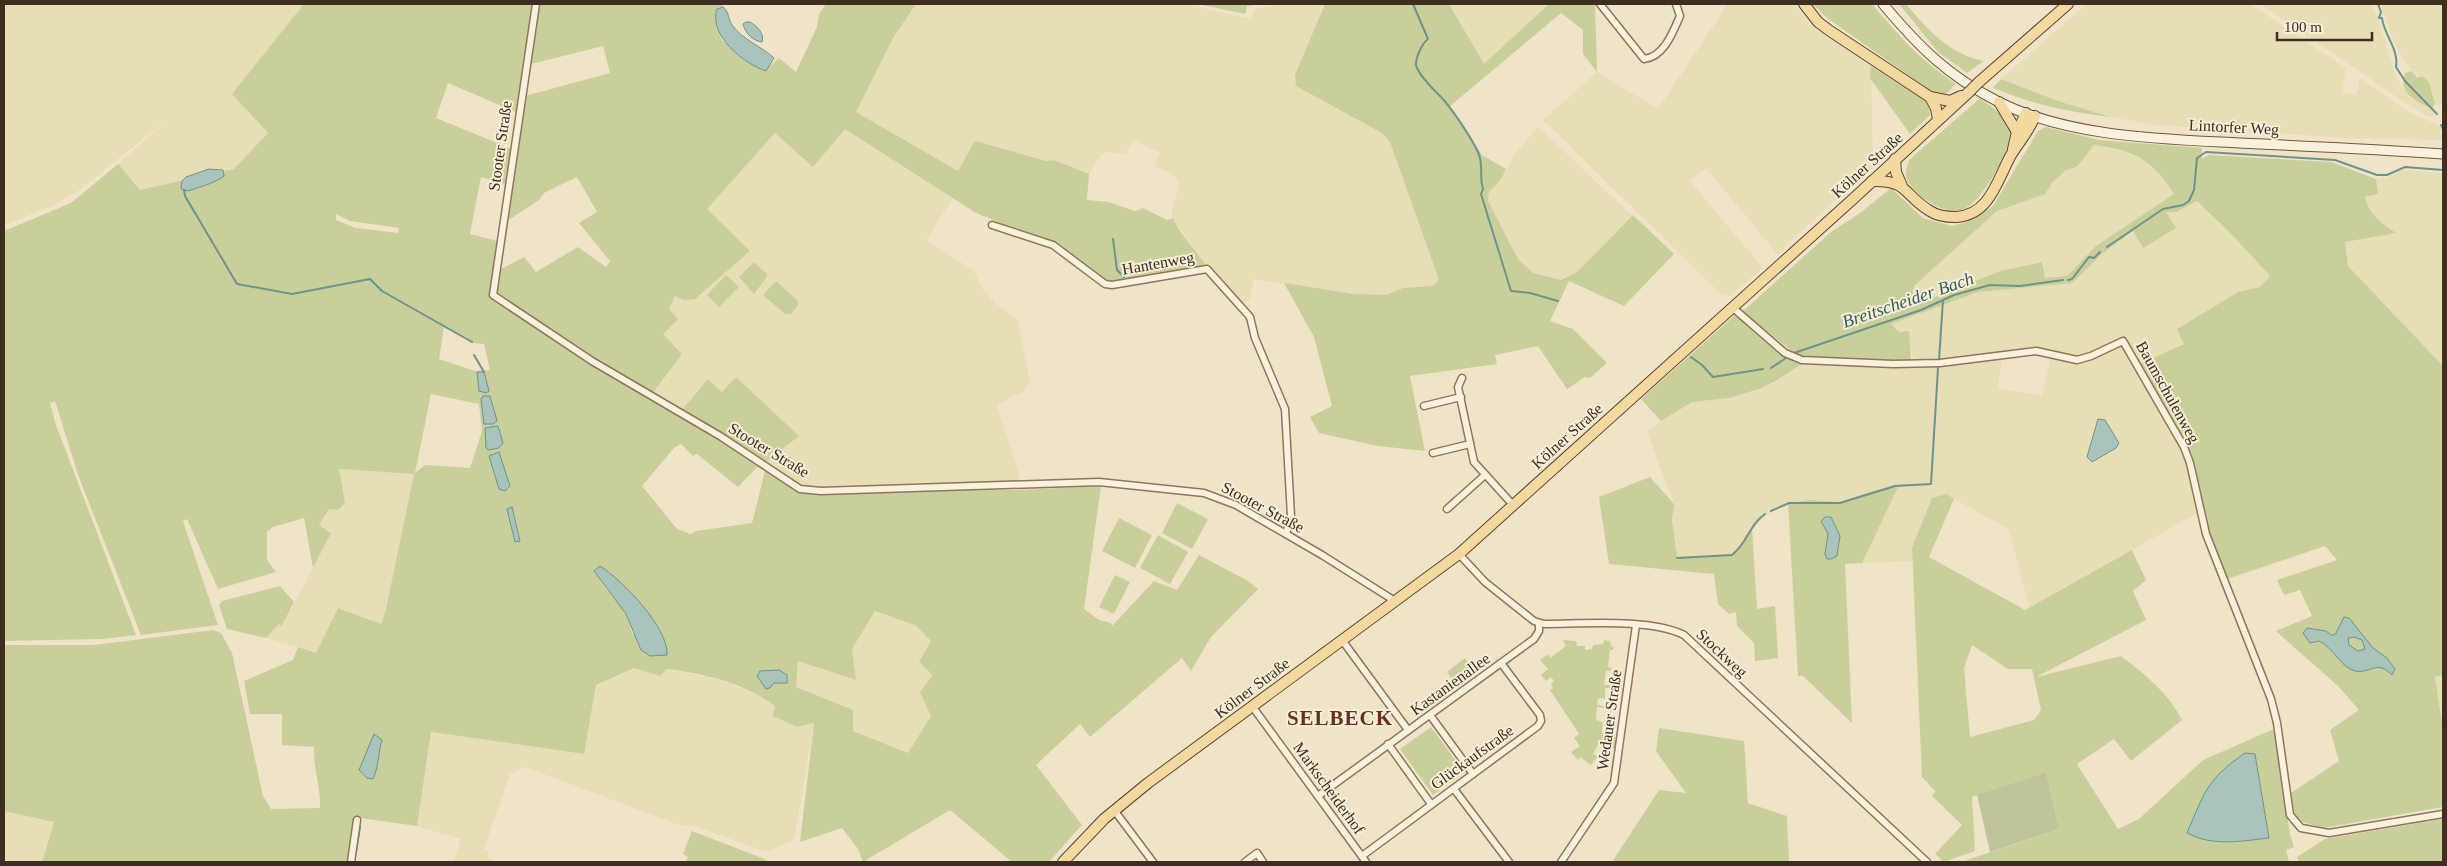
<svg xmlns="http://www.w3.org/2000/svg" width="2447" height="866" font-family="'Times New Roman',serif">
<style>
.farmland{fill:#e6deb5}
.green{fill:#c9cf9b;fill-rule:evenodd}
.cemetery{fill:#bfc49a}
.water{fill:#a9c4bc;stroke:#6f938a;fill-rule:evenodd}
.lines{fill:none;stroke-linecap:round;stroke-linejoin:round}
.stream{stroke:#6f938a;stroke-width:2}
.street-casing{stroke:#8d765c;stroke-width:9}
.secondary-casing{stroke:#6f573f;stroke-width:11}
.primary-casing{stroke:#5b4430;stroke-width:12}
.street{stroke:#faf1dc;stroke-width:6}
.secondary{stroke:#faf1dc;stroke-width:9}
.primary{stroke:#f3d9a0;stroke-width:10}
.primary-bridge-casing{stroke:#5b4430;stroke-width:12;stroke-linecap:butt}
.primary-bridge{stroke:#f3d9a0;stroke-width:10}
.labels{text-anchor:middle;dominant-baseline:central;stroke-width:4;stroke-linejoin:round;paint-order:stroke}
.street-label{font-size:16px;fill:#3d2e20;stroke:#f7eed8}
.water-label{font-size:18px;font-style:italic;fill:#2f5d5a;stroke:#f7eed8}
.district-label{font-size:21px;font-weight:bold;letter-spacing:1px;fill:#6b2e1e;stroke:#f7eed8}
</style>
<rect width="100%" height="100%" fill="#f0e4c8"/>
<g class="farmland">
<path d="M4,4h300l-8,12 -36,108 8,9 -34,36 -94,22 -22,-27 51,-46 -88,71 -28,17 -49,19z"/>
<path d="M916,4h268l67,15 3,-10 32,-5h39l-30,71 87,58 8,9 49,138 -7,6 -29,2 -16,7 -33,-1 -100,-15 -5,22 -7,3 -33,-35 -30,-40 -6,-11 -1,-9 7,-22 -2,-8 -8,-7 -15,-6 6,-13 -27,-13 -8,14 -18,-2 -6,3 -12,19 -35,-14 -96,11 -103,-59 38,-75z"/>
<path d="M1449,4h100l-65,61z"/>
<path d="M1728,4h66l15,19 13,11 49,32 2,101 -84,75 -11,13 -72,-87 -16,13 73,87 -33,28 -9,-2 -178,-174 54,-48 61,37z"/>
<path d="M2087,4h163l96,64 -4,25 14,2 4,-17 47,33 31,14 5,15 -97,-2 -189,-13 -46,-8 -50,-15 -60,-23z"/>
<path d="M2260,4h110l5,7 22,67 14,21 21,9 3,8h-7l-22,-13z"/>
<path d="M2380,4h63v97l-3,7 -5,-4 -4,-10v-6l-14,-10 -12,-16 -9,-16z"/>
<path d="M1538,126l94,90 -55,56 -16,8 -28,-7 -15,-14 -30,-58 1,-9 13,-14 13,-24z"/>
<path d="M845,129l108,69 -27,42 47,30 10,19 12,14 22,16 13,63 -6,9 -27,14 24,76 -208,7 -14,-3 -33,-23 33,-26 -77,-44 -13,-13 -31,36 -30,-17 34,-44 -19,-20 6,-24 38,-101 68,-77z"/>
<path d="M2094,145l28,4 29,15 24,30 -79,52 6,8 63,-43 11,1 20,-11 41,39 33,36 -10,11 -22,5 -60,36 6,16 -44,20 -14,-26 -49,20 -39,-9 -99,12 -26,1 -4,-31 -10,1 -9,-8 88,-32 67,-7 -3,-23 -42,9 -80,33 -6,-18 83,-75 48,-17 8,-12 13,-12 11,-3z"/>
<path d="M2403,170l40,3v193l-95,-100 -4,-24 52,-9 -20,-15 -8,-9 -3,-12 13,-3 -2,-15 10,-1z"/>
<path d="M2122,346l60,105 6,15 11,46 -170,96 -20,-79 -62,-34 -35,53v13l-50,2 36,-76 -22,3 -36,12 -32,-2 -20,3 -32,18 -17,28 -11,7 -51,1 -5,-37 2,-16 -27,-72 29,-22 16,-8 37,-4 30,-9 18,-9 25,-16 92,2 77,-3 31,-6 -4,32 44,6 9,-38 26,5z"/>
<path d="M339,469l75,5 -25,124 -8,26 -43,-16 -22,45 -50,-15 13,-14 4,2 48,-93 -12,-8 10,-16z"/>
<path d="M875,611l40,14 16,16 2,34 -13,17 11,24 -22,37 -56,-22 -57,-44 2,-26 54,-12z"/>
<path d="M634,668l26,8 7,-7 53,11 39,14 16,12 -1,10 23,11 17,-4 -19,113 -3,5 -24,10 -7,-1 -67,-24 -15,-1 -154,-58 -15,7 -26,75 5,1 -2,8 10,4h-43l7,-23 -44,-13 14,-94 152,22 13,-69z"/>
<path d="M2443,675v54l-8,-52z"/>
<path d="M4,811l50,11 -12,40h-38z"/>
</g>
<g class="green">
<path d="M304,4h418l1,3 -6,2 -1,15 6,16 42,31 15,-13 17,14 21,-45 2,-13 7,-10h90l-23,34 -37,74 102,59 17,-30 71,20 8,-1 35,14 -2,26 21,2 27,9 8,-3 24,12 6,-2 6,12 30,39 -100,13 -6,-1 -45,-35 -82,-33 -131,-84 -32,38 -38,-34 -68,76 43,42 -55,48 -11,1 -9,-4 -6,13 9,10 -15,15 19,20 -33,44 29,17 30,-36 14,13 14,-15 63,59 -33,26 33,23 14,3 209,2 79,-4 -17,123 15,11 12,3 1,3 42,-45 23,9 22,-35 49,26 10,8 -47,48 -20,34 -9,-13 -92,79 -10,-13 -44,41 46,60 -33,37h-37l-62,-52 -87,52 -5,-13 -16,-21 -42,14 14,-119 -17,4 -24,-11 2,-10c-30,-23 -71,-32 -108,-37l-7,7 -26,-8 -38,17 -12,69 -153,-22 -14,94 -57,-8 -7,44h-311l12,-40 -50,-11v-166h90l119,-15 8,3 11,20 31,143 8,13 49,-1c1,-21 -7,-40 -6,-61l-32,-2v-31h-32l-6,-33 49,-21 5,-13 18,6 22,-45 43,16 5,-15 28,-135 -75,-5 6,34 -7,7 -9,-1 -10,16 12,8 -18,35 -9,-50 -31,9 -6,5v28l9,12 -58,17 -31,-70 -4,2 35,104 -77,10 -63,-160 -23,-74 -5,2 6,22 80,210 -34,4 -98,2v-410l67,-28 47,-39 22,26 94,-21 34,-36 -36,-39zM603,46l7,27 -85,23 -8,55 -81,-33 12,-35 68,29 7,-46zM481,177l24,7 -4,33 9,2 29,-19 5,-7 33,-16 20,35 -18,11 31,38 -4,6 -28,-20 -42,25 -12,-15 -25,13 6,-27 -35,-9zM336,214l14,7 49,7 -1,5 -42,-5 -20,-8zM444,327l28,16 12,1 6,26 -15,1 -36,-12zM431,394l48,10 3,27 -12,37 -45,-3 -10,8zM681,444l12,12 4,-2 41,33 19,-20 8,4 -13,52 -56,8 -5,3 -14,-5 -35,-43 32,-38zM608,571l42,44 -17,20 -7,-21 -25,-32zM875,611l40,14 16,16 -12,21 14,13 -13,17 11,24 -23,37 -55,-22v-21l-57,-23 2,-26 58,19 -4,-31z"/>
<path d="M1197,4h66l-16,2 -2,8z"/>
<path d="M1325,4h124l35,60 65,-60h46l2,68 -14,-18v-24l-22,-17 -112,94 33,48 24,14 -4,9 -13,14 -1,9 30,58 15,14 28,7 16,-8 56,-57 41,39 -50,52 -55,-25 -19,40 23,8 34,34 -17,15 -5,-1 -18,12 -29,-43 -43,9 2,9 -87,12 15,75 -47,-5 -59,-13 -9,-16 22,-11 -18,-69 -30,-54 70,11 33,1 16,-7 29,-2 7,-6 -49,-138 -8,-9 -86,-47 -1,-11z"/>
<path d="M1813,4h59c28,33 48,56 84,80l-11,11 -11,-2 -107,-75z"/>
<path d="M1899,4h7c21,25 44,51 78,57l-17,12 -29,-21z"/>
<path d="M1871,66l58,37 1,12 -20,19 -40,-56z"/>
<path d="M2411,71l6,7 5,-2 7,6 6,22 -3,4c-16,-5 -35,-17 -27,-35z"/>
<path d="M2001,79l60,23 50,15c-42,-5 -79,-13 -118,-29z"/>
<path d="M1980,98c10,8 25,17 30,30 5,17 -28,74 -46,81 -19,7 -46,-11 -56,-27 -4,-7 -1,-15 1,-22z"/>
<path d="M2046,127l53,13 103,8v11l6,-4 123,7 45,17 2,15 -13,3c4,18 16,25 31,36l-51,9 3,24 95,100v309l-8,2 8,52v78l-120,21 -24,-7 -4,-4 -4,-24 48,-32 -9,-31 29,-20 -20,-23 -63,-56 36,-15 -12,-26 -16,5 -7,-15 60,-20 -12,-14 -98,33 -18,-49 -17,-76 -52,-90 44,-20 -7,-15 61,-37 22,-5 10,-11 -33,-36 -40,-39 -21,11h-10l10,16 -33,20 -10,-17 -31,23 -30,29 -94,9 -87,32 8,8 10,-1 2,28 -6,2 -97,-3 -11,-3 -55,-43 89,-80 29,-19 31,-25 32,30 29,8 21,-6 20,-14 45,-75zM2094,145c40,5 58,14 80,49l-78,52 -29,30 -22,2 -3,-16 -42,9 -80,32 -6,-17 83,-75 48,-17 8,-12 13,-12 11,-3z"/>
<path d="M754,262l14,13 -14,19 -15,-17z"/>
<path d="M726,275l13,12 -20,20 -12,-12z"/>
<path d="M776,281l22,20 -1,6 -6,7h-6l-22,-19z"/>
<path d="M1734,316l5,1 49,41 14,6 -25,16 -18,9 -30,9 -37,4 -31,19 -20,-22z"/>
<path d="M1650,477l24,27 -2,16 5,37 51,-1 11,-7 13,-21 5,81 18,-3 3,52 -23,3 -1,-18 -17,-17 -1,-14 -7,2 -11,-10 -4,-30 -105,-10 -10,-67z"/>
<path d="M1898,487l-36,76 -17,1 7,159 -49,-47h-5l-10,-173 20,-3 32,2 36,-12z"/>
<path d="M1947,494l7,5 -25,58 96,53 107,-60 14,30 -13,11 13,29 -110,57 85,-21c24,19 47,36 61,64l-51,41 -17,-22 -37,25 41,65 21,-10 64,-59 71,-31 16,105 4,13 -8,3 3,12h-328l98,-33 -13,-57 -74,25 3,54 -31,11 -9,-8 27,-29 -30,-29 3,-5 -13,-14 -10,-229 20,-50zM1972,645l36,24h24l9,41 -7,10 -64,17 -6,-69z"/>
<path d="M1177,503l31,16 -16,30 -30,-16z"/>
<path d="M1119,518l33,17 -17,33 -33,-17z"/>
<path d="M1158,535l30,17 -18,32 -30,-16z"/>
<path d="M1115,575l15,7 -16,32 -15,-7z"/>
<path d="M280,586l14,16 -12,24 -3,-2 -13,14 -39,-9 -8,-24 3,-4z"/>
<path d="M1563,640l13,1 1,5h8v4l7,-1 1,-4 10,-1 1,-4 6,1 1,5 3,1 -1,3h-3l-2,17 4,1 -1,3h-5l-2,14h6v3h-5v11l-7,-1 -1,7 7,1v2l-7,-1 -1,13 7,2 -1,11 13,2v14l-15,-8 -7,13 5,2 -7,9 -11,-8 -2,3 -7,-8 9,-6 -6,-8 5,-4 -29,-44 3,-2 -2,-4 3,-3 -3,-4 -5,4 -5,-6 7,-6 -8,-9 8,-6 2,4 16,-12z"/>
<path d="M1465,658l11,16 -18,13 -11,-15z"/>
<path d="M1431,727l33,45 -31,23 -33,-46z"/>
<path d="M1659,728l85,13 4,62 39,13 2,46h-177l47,-72 27,3 -30,-42z"/>
<path d="M2443,819v43h-145l-1,-5 28,-18z"/>
<path d="M692,831l70,27 7,4h-83l2,-5 -5,-3z"/>
</g>
<path class="cemetery" d="M2046,772l13,57 -69,23 -13,-57z"/>
<g class="water">
<path d="M723,7c6,4 5,12 9,18 11,15 29,21 42,33l-8,13c-22,-7 -58,-36 -49,-62z"/>
<path d="M746,22h4c7,4 15,12 12,20 -9,-1 -17,-9 -19,-18z"/>
<path d="M209,169l14,1 1,6c-9,7 -24,11 -36,15l-7,-2 1,-8 4,-4z"/>
<path d="M477,372h7l5,19 -3,2 -7,-2z"/>
<path d="M483,396h7l7,25 -4,3h-9l-3,-25z"/>
<path d="M2098,419l7,1 14,23 -3,5 -24,14 -5,-5z"/>
<path d="M498,426l5,17 -4,5 -11,2 -2,-2 -1,-20z"/>
<path d="M499,452l11,34 -5,5 -6,-2 -10,-33z"/>
<path d="M512,507l8,34 -5,1 -8,-33z"/>
<path d="M1825,517h6l9,19 -3,20 -6,3h-4l-2,-5 3,-20 -7,-13z"/>
<path d="M600,566c22,14 69,62 67,89l-17,1 -9,-6 -15,-36 -32,-43z"/>
<path d="M2344,617l5,1 24,30 14,10 8,11 -3,6c-15,-16 -22,-1 -37,-4 -14,-3 -20,-22 -36,-30l-9,2 -7,-10 4,-5 19,3 5,4h4zM2354,637l8,3 3,9 -7,2 -9,-6 -1,-7z"/>
<path d="M779,670l8,5v8h-13l-4,5 -4,1 -9,-13 3,-5z"/>
<path d="M374,734l8,6c-4,13 -3,26 -9,39l-6,-1 -8,-8z"/>
<path d="M2245,753l10,1 14,84c-28,3 -56,9 -82,-5 17,-40 20,-54 58,-80z"/>
</g>
<g class="lines">
<g class="stream">
<path d="M1413,4l15,35c-5,3 -15,22 -11,29 5,11 16,21 24,29 10,10 31,42 37,55 6,12 1,26 5,37l-2,5 30,97 19,2 28,8"/>
<path d="M2378,4l3,8 -2,6h3c2,17 17,31 14,49l9,14 32,33"/>
<path d="M2441,125l2,4"/>
<path d="M184,190l1,6 52,88 55,10 78,-15 12,12 90,51"/>
<path d="M1113,239l4,31 7,7"/>
<path d="M2107,247l56,-38 20,-4 6,-4 5,-11 3,-32 9,-6 129,8 42,15h10l18,-8 38,3"/>
<path d="M2068,280l4,-1 17,-22 5,1 6,-6"/>
<path d="M1794,353l127,-43 33,-15 36,-10 30,1 43,-6"/>
<path d="M474,355l10,17"/>
<path d="M1691,357l11,8 11,12 50,-8"/>
<path d="M1939,360l4,-60"/>
<path d="M1771,368l15,-10"/>
<path d="M1771,511l18,-8h51l55,-17 36,-2 7,-116"/>
<path d="M1677,558l55,-3c15,-11 17,-30 33,-41"/>
<path d="M355,857l5,-30"/>
</g>
<defs>
<g id="street">
<path d="M536,4l-43,291 99,66 128,75 80,53 21,2 278,-9 105,11 32,12 86,50 73,46"/>
<path d="M1600,4l44,55c20,-2 29,-27 36,-43l-4,-12"/>
<path d="M992,225l61,20 52,39 7,1 95,-16 43,48 5,21 30,71 6,107 -5,18"/>
<path d="M1732,307l53,46 17,7 91,4 47,-1 96,-12 41,9 14,-4 32,-15 61,106 6,16 16,71 65,165 6,24 13,92 11,13 28,5 114,-19"/>
<path d="M1462,378l-4,9 16,75 39,43"/>
<path d="M1424,406l37,-9"/>
<path d="M1433,453l37,-9"/>
<path d="M1447,509l38,-34"/>
<path d="M1459,554l26,28 49,39 10,3c39,0 106,-6 140,11l243,227"/>
<path d="M1342,640l66,90"/>
<path d="M1252,706l114,156"/>
<path d="M1430,715l43,59"/>
<path d="M1388,744l43,60"/>
<path d="M1454,789l55,73"/>
<path d="M1318,796l216,-157 5,-8v-8"/>
<path d="M1114,810l39,52"/>
<path d="M1362,856l176,-130 3,-5 -1,-6 -39,-52"/>
<path d="M351,862l6,-42"/>
<path d="M1245,862l12,-9 6,9"/>
<path d="M1561,862l53,-79 22,-158"/>
</g>
<path id="secondary" d="M1883,4c35,42 65,72 114,97 70,36 165,38 242,42 68,3 136,6 204,11"/>
<g id="primary">
<path d="M1804,4l14,18 12,9 100,66 20,4 11,-5"/>
<path d="M1979,82l89,-78"/>
<path d="M1930,97l6,11 2,12"/>
<path d="M1999,102l18,30"/>
<path d="M2013,149l4,-17 9,-19"/>
<path d="M1895,159l1,13 6,14"/>
<path d="M1872,181c37,-1 31,14 58,30 7,5 17,6 26,6 34,-2 41,-37 55,-62 8,-13 18,-24 24,-39"/>
<path d="M1063,862l41,-43 44,-36 311,-229 394,-355 116,-107"/>
</g>
</defs>
<use href="#street" class="street-casing"/>
<use href="#secondary" class="secondary-casing"/>
<use href="#primary" class="primary-casing"/>
<use href="#street" class="street"/>
<use href="#secondary" class="secondary"/>
<use href="#primary" class="primary"/>
<defs>
<path id="primary-bridge" d="M1969,92l10,-10"/>
</defs>
<use href="#primary-bridge" class="primary-bridge-casing"/>
<use href="#primary-bridge" class="primary-bridge"/>
</g>
<g class="labels">
<g class="street-label">
<text transform="translate(2234 127) rotate(3)">Lintorfer Weg</text>
<text transform="translate(500 146) rotate(-82)">Stooter Straße</text>
<text transform="translate(1867 165) rotate(-42)">Kölner Straße</text>
<text transform="translate(1158 263) rotate(-10)">Hantenweg</text>
<text transform="translate(2168 392) rotate(61)">Baumschulenweg</text>
<text transform="translate(1567 436) rotate(-42)">Kölner Straße</text>
<text transform="translate(769 450) rotate(31)">Stooter Straße</text>
<text transform="translate(1263 507) rotate(28)">Stooter Straße</text>
<text transform="translate(1722 653) rotate(43)">Stockweg</text>
<text transform="translate(1450 684) rotate(-36)">Kastanienallee</text>
<text transform="translate(1252 688) rotate(-37)">Kölner Straße</text>
<text transform="translate(1609 720) rotate(-82)">Wedauer Straße</text>
<text transform="translate(1472 757) rotate(-36)">Glückaufstraße</text>
<text transform="translate(1329 788) rotate(54)">Markscheiderhof</text>
</g>
<g class="water-label">
<text transform="translate(1908 300) rotate(-19)">Breitscheider Bach</text>
</g>
<g class="district-label">
<text x="1340" y="718">SELBECK</text>
</g>
</g>
<rect width="2447" height="866" fill="none" stroke="#3d2e20" stroke-width="10"/>
<path d="M2277 32v8h95v-8" fill="none" stroke="#3d2e20" stroke-width="2.5"/>
<text x="2284" y="32" font-size="15" fill="#3d2e20" stroke="#f7eed8" stroke-width="4" paint-order="stroke">100 m</text>
</svg>
